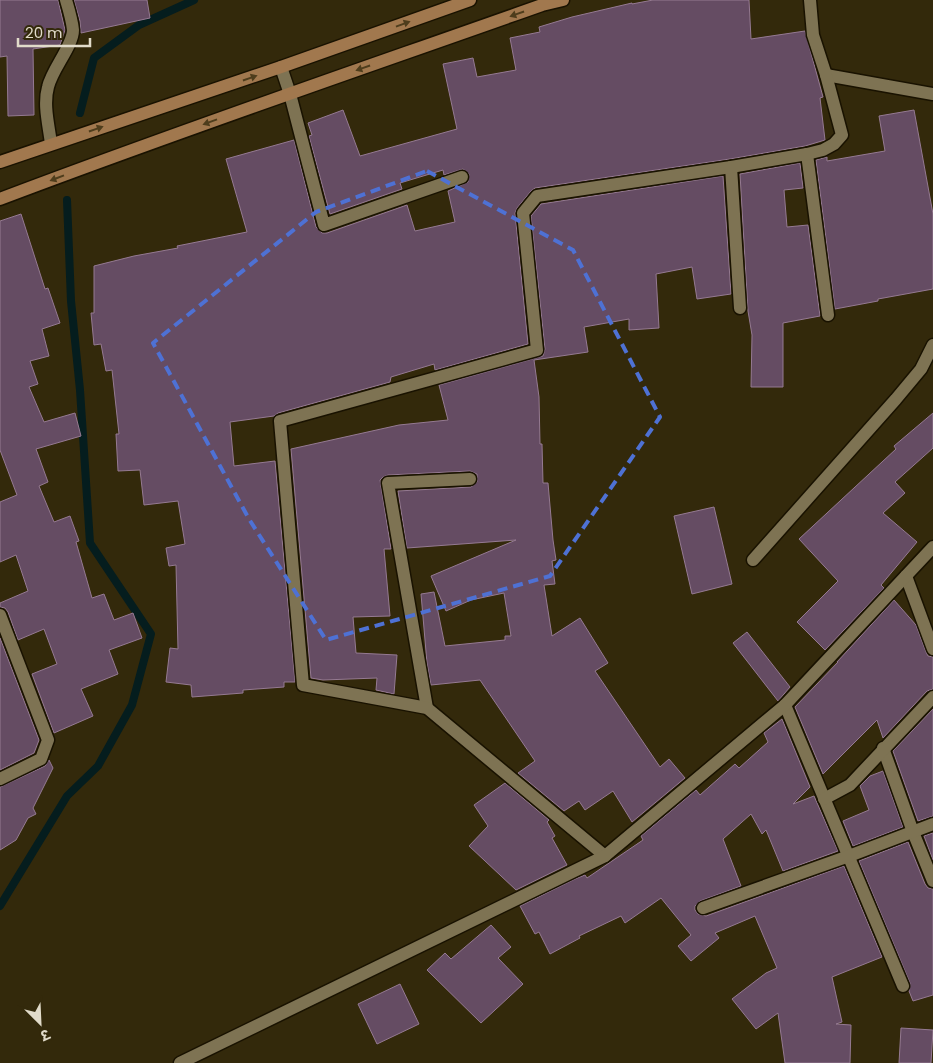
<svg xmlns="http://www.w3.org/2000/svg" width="933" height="1063" font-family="Poppins,'Noto Sans Devanagari',sans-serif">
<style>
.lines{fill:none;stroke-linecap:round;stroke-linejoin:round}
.stream{stroke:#051d1e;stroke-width:8}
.building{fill:#654c63;stroke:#957a92}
.service-casing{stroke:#191200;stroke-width:15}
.minor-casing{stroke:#191200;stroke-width:15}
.secondary-casing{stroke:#191200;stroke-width:15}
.service{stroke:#7e7353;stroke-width:12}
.minor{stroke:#7e7353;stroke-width:12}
.secondary{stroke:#a1784e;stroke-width:12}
.oneway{fill:#4e3d1c}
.marked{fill:none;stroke:#4e71d4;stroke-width:4;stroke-dasharray:10 6;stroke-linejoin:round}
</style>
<rect width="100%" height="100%" fill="#33290b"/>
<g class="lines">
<g class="stream">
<path d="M80,113l14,-55 45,-33 55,-25"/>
<path d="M0,906l67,-110 31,-30 34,-61 19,-71 -61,-91 -10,-153 -9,-89 -4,-101"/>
</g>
</g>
<g class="building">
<path d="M0,0h58l7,30 -5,15 -27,4 1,66 -26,1 -1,-60 -7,1z"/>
<path d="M74,0h73l3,18 -69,15 -1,-12z"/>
<path d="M653,0h96l2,39 54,-8 18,66 -3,1 5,42 -20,6 -75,13 -195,29 -4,3 -14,17 -2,5 13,131 -93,26 -1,-6 -43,13 -1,5 -112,31 -4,3 -44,6 4,44 41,-5 20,221h-11v5l-41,3v3l-51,4 -1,-12 -25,-3 4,-34 8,1 -2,-84 -7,1 -3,-18 19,-4 -7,-43 -34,4 -4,-35 -22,1 -2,-37h3l-7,-64 -6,1 -5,-27 -7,1 -3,-32h3v-47l40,-10 44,-8 -1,-2 70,-14 -21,-73 68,-19 22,87 6,6h5l80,-28 8,26 40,-9 -7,-31 20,-9 1,-8 -6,-5 -19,6 -1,-5 -43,13 2,6 -72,25 -21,-78 3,-1 -4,-12 35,-13 17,46 97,-27 -14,-65 30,-6 4,19 39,-7 -6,-32 30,-6 -1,-5 33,-10 60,-14v1z"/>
<path d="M914,110l19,104v75l-55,10v2l-43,8 -19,-149 11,-3v4l58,-10 -6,-35z"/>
<path d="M800,163l3,25 -19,2 3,37 21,-2 12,91 -37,7v64h-32l1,-52 -4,-24 -8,-137z"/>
<path d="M723,176l8,118 -34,5 -5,-32 -36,7 3,54 -30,2v-11l-45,8 4,25 -54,8 5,37 1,47h2l1,39h5l5,57 3,20 -4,1 3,23 -11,1 8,51 28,-18 28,45 -13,8 65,96 9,-8 16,19 -53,44 -19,-31 -28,19 -6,-9 -15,10 -46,-38 17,-12 -55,-81 -49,5 -4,-22 -6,-69 13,-2 11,54 60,-6v-4h6l-7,-43 -33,7 -25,11 -15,-35 85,-36 -109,8 -9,-57 73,-4 6,-5v-8l-7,-3 -82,4 -5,2 -3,3 11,69h-7l6,67 -37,1 3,36 41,2 -3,39 -18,-4 1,-12 -54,2 -12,-2 -20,-229 108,-24 49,-5 -9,-35 104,-29 2,-7 -14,-133 10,-12z"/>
<path d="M21,214l24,75 3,-1 12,35 -18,6 7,27 -19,5 8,23 -9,3 15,35 31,-9 6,23 -45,13 12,33 -9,4 15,36 16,-6 9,25 -3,1 16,56 12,-4 10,26 19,-7 9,25 -33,12 9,24 -37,15 12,27 -39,17 -22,-59 25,-10 -13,-35 -26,11 -10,-28 -3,-4 -5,-1v-4l28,-12 -12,-36 -16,7v-60l17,-7 -17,-45v-229z"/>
<path d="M933,413v35l-38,34 10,11 -22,20 34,29 -36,43 3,3 -59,62 -28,-28 41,-41 -39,-42 97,-90 -2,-3z"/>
<path d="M714,507l18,77 -40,10 -18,-78z"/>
<path d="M894,600l22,25 10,27 2,4 5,1v32l-6,2 -44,47 -6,-18 -54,54 -28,-67 43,-45h-1z"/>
<path d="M747,632l43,55 -12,14 -45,-58z"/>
<path d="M0,638l39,102 -5,13 -34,17z"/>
<path d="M933,709v107l-15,5 -25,-70z"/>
<path d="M782,719l28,68 -17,17 21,-8 24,55 -55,20 -17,-41 -4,4 -11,-20 -28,25 18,47 -41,15 -5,5v4l3,4 8,2 138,-50 38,91 -50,20 10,45 -6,2 15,1 -1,38h-65l-7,-50 -22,16 -24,-30 34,-26 11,-5 -22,-52 -40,17 4,5 -28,23 -13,-15 13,-11 -30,-37 -36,25 -4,-7 -42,20 1,2 -30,16 -11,-22 -4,2 -15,-28 55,-27 10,-4 2,3 56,-38 -2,-4 55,-46 4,5 35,-31 4,4 29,-26 -4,-9z"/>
<path d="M49,760l4,8 -20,40 3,6 -8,4 -12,22 -16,10v-63l45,-21z"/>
<path d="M883,771l20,56 -50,19 -10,-25 26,-11 -9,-24 10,-10z"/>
<path d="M505,783l44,37 -2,2 8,14 -3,2 15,27 -51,25 -47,-44 19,-20 -14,-21z"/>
<path d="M933,833v27l-9,-24z"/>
<path d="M908,842l17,42 3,4 5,1v106l-20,6 -4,-10 1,-8 -51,-122z"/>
<path d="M491,925l20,22 -13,11 25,26 -42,39 -54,-53 18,-17 6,6z"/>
<path d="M400,984l19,40 -42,20 -19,-40z"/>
<path d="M901,1028l32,2 -2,33h-32z"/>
</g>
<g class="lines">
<defs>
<g id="service">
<path d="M826,75l107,19"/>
<path d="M753,560l143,-161 25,-30 12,-24"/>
</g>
<g id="minor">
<path d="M281,67l9,27 34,131 138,-48"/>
<path d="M51,144c-2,-18 -8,-39 -3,-57 4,-18 25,-41 25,-57 -1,-10 -4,-20 -7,-30"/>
<path d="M807,154l21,161"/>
<path d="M731,167l9,141"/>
<path d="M906,576l27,73"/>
<path d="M0,615l48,125 -7,19 -41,20"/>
<path d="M785,705l118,281"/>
<path d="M427,708l-39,-225 82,-4"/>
<path d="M883,748l30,84 20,49"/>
<path d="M824,799l26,-14 83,-88"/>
<path d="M605,856l-178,-148 -124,-23 -23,-264 257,-71 -14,-137 14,-17 194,-29 76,-13 16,-4 11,-6 8,-9 -16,-60 -13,-40 -3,-35"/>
<path d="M703,908l146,-52 84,-32"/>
<path d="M180,1063l425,-207 180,-151 148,-158"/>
</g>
<g id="secondary">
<path d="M0,162l281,-95 189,-67"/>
<path d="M0,199c179,-68 361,-130 542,-194l21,-5"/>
</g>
</defs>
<use href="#service" class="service-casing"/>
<use href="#minor" class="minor-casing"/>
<use href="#secondary" class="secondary-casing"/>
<use href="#service" class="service"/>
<use href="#minor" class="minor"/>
<use href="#secondary" class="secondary"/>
</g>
<defs><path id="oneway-solid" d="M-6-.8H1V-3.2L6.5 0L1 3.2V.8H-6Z" transform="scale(1.25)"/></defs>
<g class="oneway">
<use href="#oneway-solid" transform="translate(517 14) rotate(161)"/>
<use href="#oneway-solid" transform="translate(403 24) rotate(-20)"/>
<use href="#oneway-solid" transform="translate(363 68) rotate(161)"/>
<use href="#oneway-solid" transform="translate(250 78) rotate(-19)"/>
<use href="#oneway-solid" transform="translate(210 122) rotate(160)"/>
<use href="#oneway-solid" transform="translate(96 129) rotate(-19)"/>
<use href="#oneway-solid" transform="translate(57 178) rotate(159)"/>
</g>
<path class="marked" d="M427,171l146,79 87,167 -110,159 -224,64 -77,-121 -96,-176 163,-131z"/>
<g transform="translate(40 1023) rotate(156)" stroke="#33290b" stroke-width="4" paint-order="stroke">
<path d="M0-4L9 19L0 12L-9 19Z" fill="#e1dbca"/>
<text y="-8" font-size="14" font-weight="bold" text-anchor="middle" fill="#e1dbca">उ</text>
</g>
<path d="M18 38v8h72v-8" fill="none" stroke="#e1dbca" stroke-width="2.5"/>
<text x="25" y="38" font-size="15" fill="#e1dbca" stroke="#33290b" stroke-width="4" paint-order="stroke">20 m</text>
</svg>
